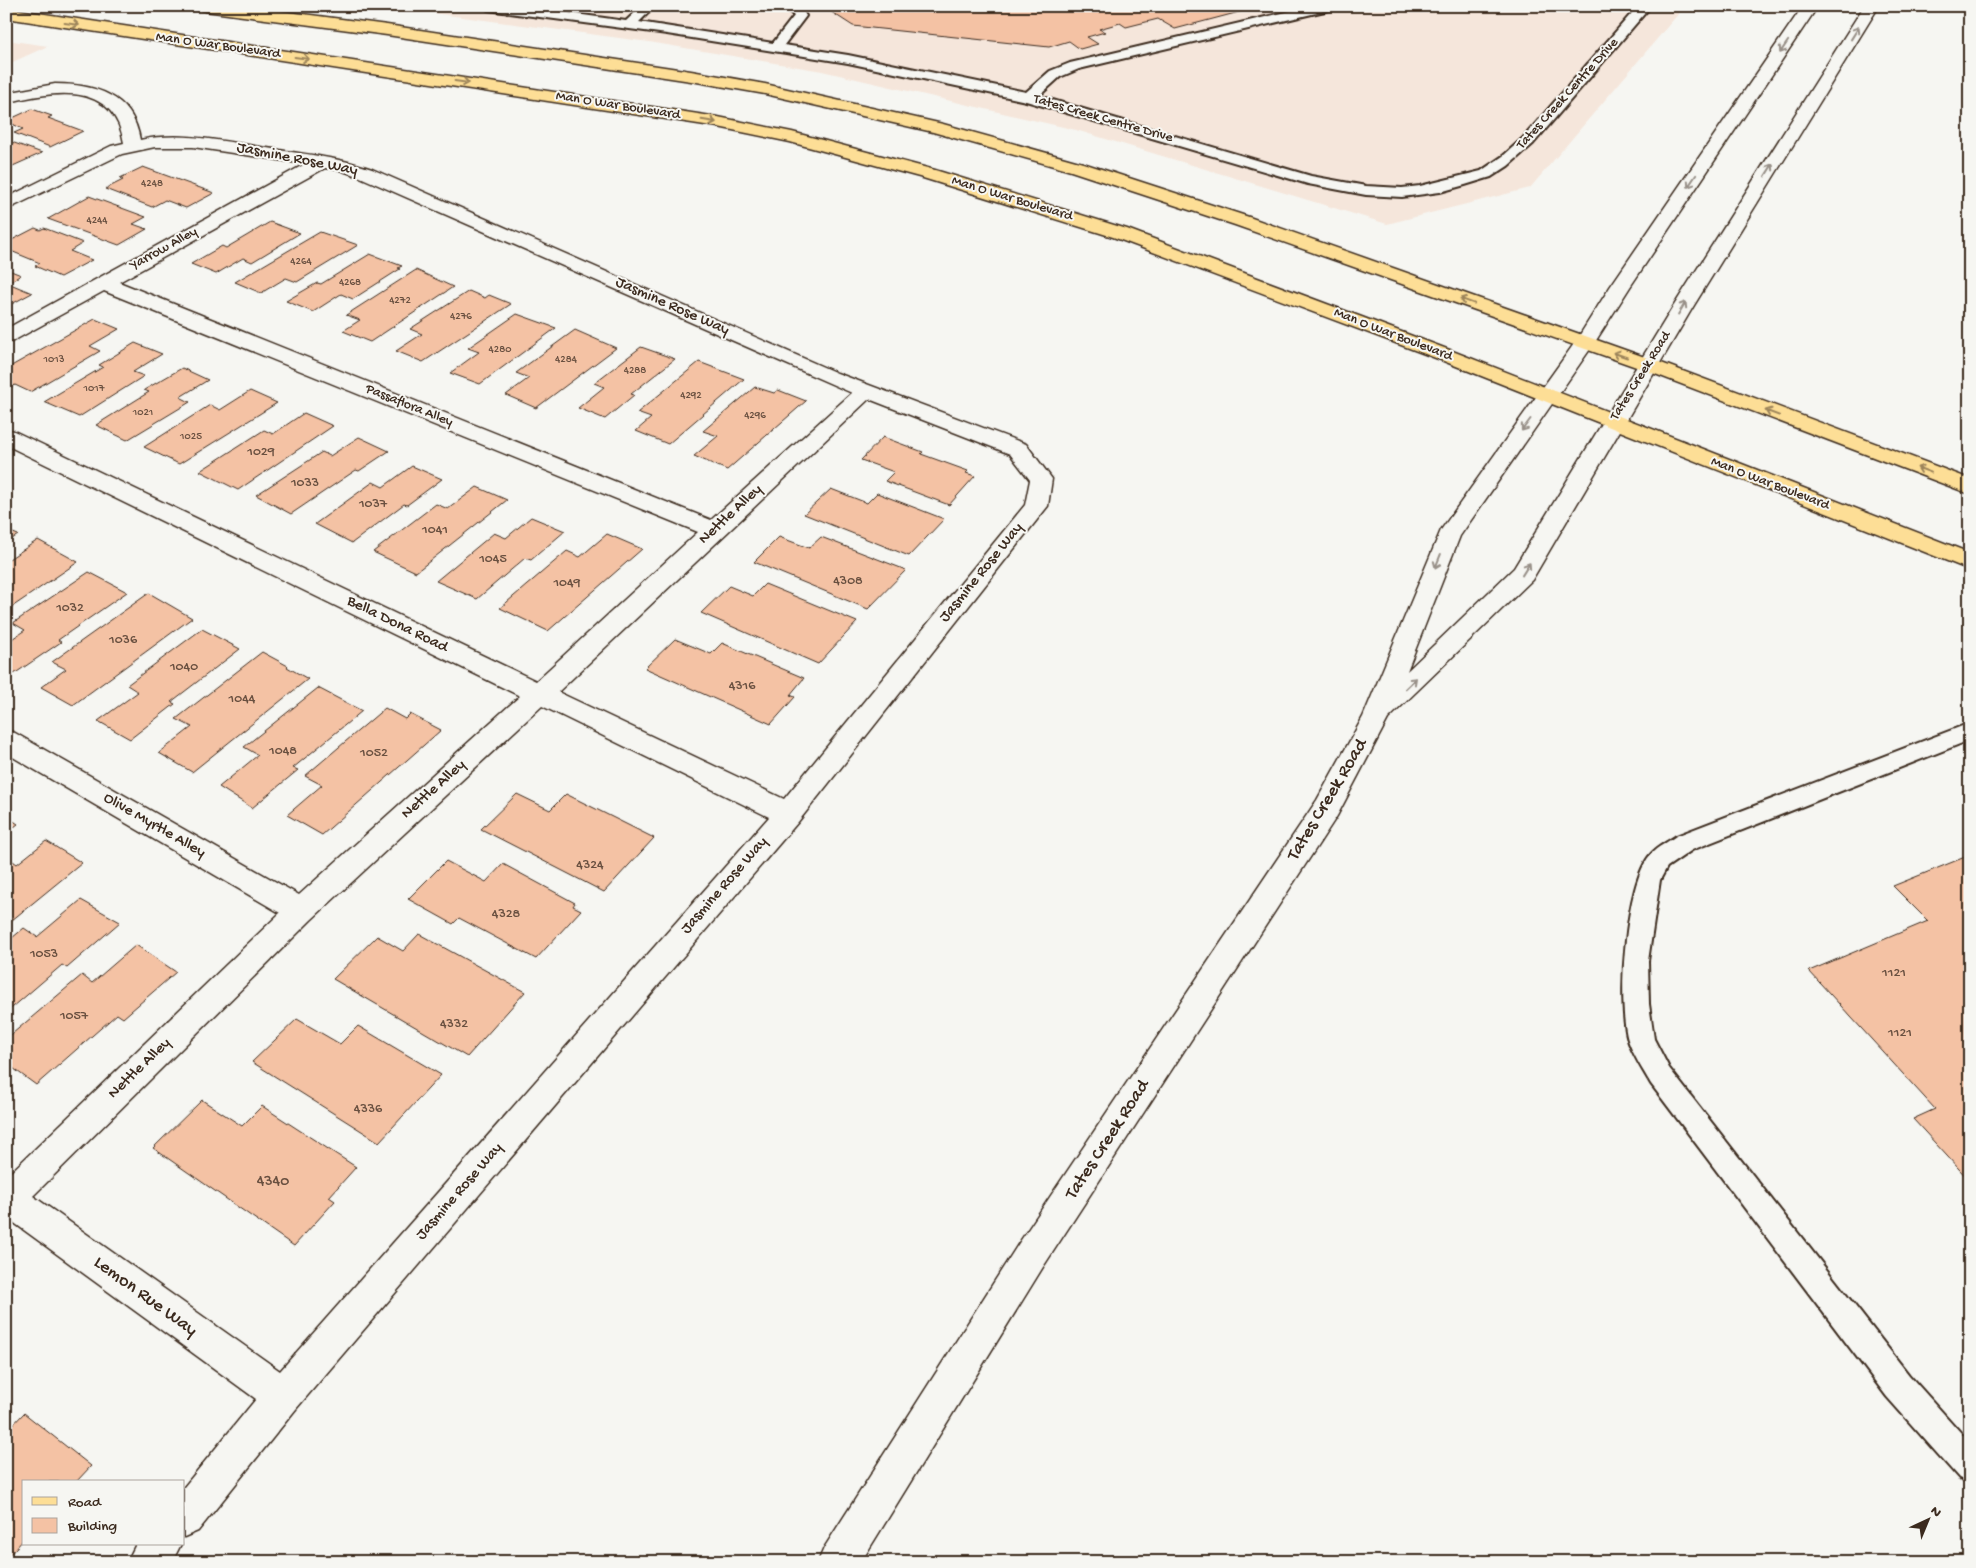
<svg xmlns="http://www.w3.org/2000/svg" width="1976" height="1568" font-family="'Gochi Hand',sans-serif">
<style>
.built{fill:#f5e6db}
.building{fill:#f4c2a4;stroke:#3b2a1e}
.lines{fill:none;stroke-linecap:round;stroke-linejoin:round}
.lane-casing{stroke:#3b2a1e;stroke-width:4}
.street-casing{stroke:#3b2a1e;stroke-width:3}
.secondary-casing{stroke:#3b2a1e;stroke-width:3}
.primary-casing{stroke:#3b2a1e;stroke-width:3}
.lane{fill:#f6f6f2;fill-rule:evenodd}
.street{fill:#f6f6f2;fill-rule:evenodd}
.secondary{fill:#f6f6f2;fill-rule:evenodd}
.primary{fill:#fdde96;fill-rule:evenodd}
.oneway{stroke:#9c845a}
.oneway2{stroke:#989088}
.labels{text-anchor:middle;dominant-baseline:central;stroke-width:4;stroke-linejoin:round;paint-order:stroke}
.far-number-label{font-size:11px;fill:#695040}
.far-street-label{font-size:14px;fill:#3b2a1e;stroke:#f6f6f2}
.number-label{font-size:14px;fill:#695040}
.street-label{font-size:16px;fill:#3b2a1e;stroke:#f6f6f2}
.near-number-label{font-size:16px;fill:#695040}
.near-street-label{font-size:19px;fill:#3b2a1e;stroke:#f6f6f2}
</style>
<rect width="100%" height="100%" fill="#f6f6f2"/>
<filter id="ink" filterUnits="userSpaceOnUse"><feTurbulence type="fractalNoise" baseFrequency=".02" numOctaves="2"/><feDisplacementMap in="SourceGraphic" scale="10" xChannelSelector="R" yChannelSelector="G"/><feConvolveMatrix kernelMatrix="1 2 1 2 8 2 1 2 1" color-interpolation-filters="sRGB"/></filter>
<g filter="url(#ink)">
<g class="built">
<path d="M380,6h1305l-155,182 -143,36 -311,-94 -254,-59 -173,-29z"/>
<path d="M6,40l42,6 -42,19z"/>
</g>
<g class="building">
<path d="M822,6h440l-87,23 -17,-10 -32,8 -6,-4 -21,6 6,3 -18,5 11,7 -18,5 -11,-8 -20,6 -196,-21z"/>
<path d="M32,109l20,7 -4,2 35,13 -33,16 -36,-14 9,-4 -17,-8z"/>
<path d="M6,140l36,13 -36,16z"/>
<path d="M143,167l71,26 -28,15 -21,-8 -13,7 -47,-18 18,-9 -3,-2z"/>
<path d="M89,196l57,21 -13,7 14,5 -28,16 -71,-26z"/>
<path d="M270,222l30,11 -48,29 -9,-4 -27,16 -25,-10 31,-18 4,2z"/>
<path d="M35,228l5,2 4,-2 39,15 -13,8 22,9 -32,17 -25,-11 5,-3 -34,-14v-6z"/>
<path d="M320,232l38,13 -61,37 -11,-4 -25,15 -26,-11z"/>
<path d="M370,254l32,12 -4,2 2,1 -47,30 -12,-5 -28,18 -27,-11 31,-18 4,1z"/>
<path d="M6,269l15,6 -13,8 24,10 -26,14z"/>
<path d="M416,270l37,17 -83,55 -27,-11 17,-11 -14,-5z"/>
<path d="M469,291l16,7 4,-3 22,9 -88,58 -27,-11 26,-17 -12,-5z"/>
<path d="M517,314l39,14 -76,56 -30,-11 29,-21 -11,-4z"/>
<path d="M95,319l24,10 -29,17 10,5 -70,41 -15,-7 -3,2 -6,-2v-16z"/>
<path d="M575,330l41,18 -80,60 -30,-13 23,-17 -13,-5z"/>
<path d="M135,343l27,11 -29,18 11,4 -65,41 -35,-15 59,-35 -4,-2z"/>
<path d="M641,347l34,12 -44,35 3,1 -29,24 -27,-11 26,-21 -10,-4z"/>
<path d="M699,362l45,17 -76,65 -32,-13 15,-13 -14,-5z"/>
<path d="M182,368l26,12 -28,17 10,5 -63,38 -31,-15 53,-33 -5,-2z"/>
<path d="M755,387l19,6 4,-3 28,11 -79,69 -33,-14 24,-20 -15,-5z"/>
<path d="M250,391l27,12 -98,61 -35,-17 66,-42 10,5z"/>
<path d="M304,413l29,13 -95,64 -38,-19 64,-41 9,4z"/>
<path d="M359,437l30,14 -30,20 -3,-1 -65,44 -35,-19 66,-43 8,4z"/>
<path d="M883,437l40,15 -2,2 47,17 -2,2 9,3 -26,29 -64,-24 9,-9 -33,-12z"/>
<path d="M412,466l30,13 -35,26 -3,-1 -52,39 -37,-19 58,-42 10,5z"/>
<path d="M477,487l30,13 -91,72 -43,-20 63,-48 12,5z"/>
<path d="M831,489l36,14 10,-10 67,26 -35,37 -105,-42z"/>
<path d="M531,517l34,14 -34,29 -6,-2 -48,41 -41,-18 58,-48 12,5z"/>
<path d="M6,530l12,5 -12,8z"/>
<path d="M607,534l35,15 -94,82 -48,-23 67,-57 13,6z"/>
<path d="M779,537l30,11 12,-11 85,33 -38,39 -114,-47z"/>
<path d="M38,540l40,22 -72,49v-50z"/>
<path d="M89,572l38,20 -69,48 3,2 -47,32 -8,-5v-26l19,-13 -12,-7z"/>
<path d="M765,584l92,38 -39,42 -117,-51 28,-27 24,10z"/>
<path d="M149,593l43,25 -119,87 -32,-18 25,-18 -14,-7z"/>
<path d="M202,629l38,20 -69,53 4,2 -45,35 -32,-18 40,-29 -11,-7z"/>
<path d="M675,639l36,15 11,-11 82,35 -14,17 5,2 -24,27 -126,-56z"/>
<path d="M262,652l26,14 -1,1 21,12 -116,93 -33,-19 33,-26 -16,-8z"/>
<path d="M318,688l44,23 -69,57 5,2 -46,38 -33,-21 39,-32 -14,-8z"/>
<path d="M385,708l20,11 5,-5 31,16 -119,105 -35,-20 35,-30 -17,-9z"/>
<path d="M517,794l33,16 16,-16 88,44 -50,54 -123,-63z"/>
<path d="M6,816l12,8 -12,9z"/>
<path d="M46,841l36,22 -76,62v-69l11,8z"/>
<path d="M1970,855v326l-57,-62 22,-10 -126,-138 119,-50 -35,-35z"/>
<path d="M446,861l40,21 17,-18 72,39 -2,3 8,4 -45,49 -77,-41 -6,6 -45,-25z"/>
<path d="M81,900l39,22 -53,46 -5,-3 -56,48v-70l18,-15 13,9z"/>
<path d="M419,934l106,58 -58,65 -134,-78 44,-43 26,15z"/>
<path d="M136,945l40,27 -53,46 -6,-4 -81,71 -30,-22v-24l76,-64 10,8z"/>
<path d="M297,1019l43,25 18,-18 83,49 -62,67 -127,-80z"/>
<path d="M202,1100l40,26 20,-20 94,61 -27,30 6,4 -41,45 -141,-98z"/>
<path d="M24,1413l67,53 -15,16h-52v57l-18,20v-127z"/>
</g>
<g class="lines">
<defs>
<g id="lane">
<path d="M482,6h36l108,15 16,-15h13l-16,16 134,21 21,-27 -10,-10h16l6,10 -22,29 64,10 178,37 24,-21 20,-8 242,-57h23l-6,4 -250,59 -19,8 -21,19 272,80 55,10 36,2 18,-2 61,-15 22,-15 20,-18 115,-132h13l-118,138 -25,22 -17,11 -26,8 -25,7 -38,5 -36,-2 -58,-11 -282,-83 -178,-38 -181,-29 -179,-24z"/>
<path d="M1970,723v17l-278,110 -25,17 -7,13 -12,81 1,43 5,35 15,29 240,307 61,68v40l-11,-5 -72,-81 -236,-313c-8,-14 -18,-29 -23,-44 -11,-37 -3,-158 23,-186 6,-7 17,-12 25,-18z"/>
</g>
<g id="street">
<path d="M55,84c40,0 78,11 85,56 42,-9 85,2 127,8 35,6 71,9 105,21l465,204 189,71 26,35 -4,27 -4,5 -246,311 -502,587 -98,122 -14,6v-50l72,-88 -250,-182v-40l274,-264 -274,-160v-23l9,3 284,162 221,-199 -514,-251v-16l8,2 522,250 162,-149 -594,-241 -91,50 -7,2v-14l299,-165 -112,-17h-38l-33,7 -116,56v-12l105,-52 13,-3c-10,-63 -71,-52 -118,-40v-10zM325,168l15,2 20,7 492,216 -141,127 -592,-238zM869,399l141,55 20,26 -5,25 -241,294 -226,-107zM542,706l227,111 -489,554 -247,-175 278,-276z"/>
<path d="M136,1544h45l-9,18h-45z"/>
</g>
<path id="secondary" d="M1803,6h15l-188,281 -35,55 -135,194 -53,135 107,-103 159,-261 191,-301h15l-186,301 -161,273 -144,139 -51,97 -294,451 -182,295h-43l6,-14 195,-305 298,-443 46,-83 78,-187 135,-189 34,-54z"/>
<g id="primary">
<path d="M198,6h44l145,19 304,46 74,13 178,40 140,39 166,54 407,144 314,118v15l-328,-125 -407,-144 -164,-54 -138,-39 -168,-38 -74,-13 -304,-46 -182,-24 -5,-2z"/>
<path d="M6,8l712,109 74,15 143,38 192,59 328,123 515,201v17l-529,-210 -328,-123 -190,-59 -133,-36 -72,-15 -712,-109z"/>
</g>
</defs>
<use href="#lane" class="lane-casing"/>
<use href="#street" class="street-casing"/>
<use href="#secondary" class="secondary-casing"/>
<use href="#primary" class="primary-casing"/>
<use href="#lane" class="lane"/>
<use href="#street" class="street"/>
<use href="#secondary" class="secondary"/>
<use href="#primary" class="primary"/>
</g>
<defs><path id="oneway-shaft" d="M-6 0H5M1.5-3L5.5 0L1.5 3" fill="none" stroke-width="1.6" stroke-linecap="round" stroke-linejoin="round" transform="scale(1.25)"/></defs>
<g class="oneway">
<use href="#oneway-shaft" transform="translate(72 24) rotate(8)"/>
<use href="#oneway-shaft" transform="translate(302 58) rotate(8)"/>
<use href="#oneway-shaft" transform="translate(462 82) rotate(8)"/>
<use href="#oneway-shaft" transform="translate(709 121) rotate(9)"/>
<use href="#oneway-shaft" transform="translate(1467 301) rotate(-160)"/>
<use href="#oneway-shaft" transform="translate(1620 355) rotate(-161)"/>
<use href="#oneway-shaft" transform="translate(1772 413) rotate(-159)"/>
<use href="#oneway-shaft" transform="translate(1924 470) rotate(-159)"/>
</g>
<g class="oneway2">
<use href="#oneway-shaft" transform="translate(1855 33) rotate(-58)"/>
<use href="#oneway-shaft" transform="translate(1784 47) rotate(124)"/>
<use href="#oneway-shaft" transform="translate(1769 170) rotate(-58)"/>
<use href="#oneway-shaft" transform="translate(1692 181) rotate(124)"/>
<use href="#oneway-shaft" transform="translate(1682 308) rotate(-59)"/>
<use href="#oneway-shaft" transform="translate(1526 425) rotate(127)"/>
<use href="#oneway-shaft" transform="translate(1438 561) rotate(112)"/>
<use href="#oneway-shaft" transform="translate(1526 569) rotate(-58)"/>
<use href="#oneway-shaft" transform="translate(1411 683) rotate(-44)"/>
</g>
</g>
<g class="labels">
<g class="far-number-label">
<text x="152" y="184">4248</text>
<text x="97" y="221">4244</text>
<text x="301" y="262">4264</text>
<text x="350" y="283">4268</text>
<text x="400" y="301">4272</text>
<text x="461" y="317">4276</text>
<text x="500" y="350">4280</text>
<text x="54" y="360">1013</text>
<text x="566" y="360">4284</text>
<text x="635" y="371">4288</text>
<text x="94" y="389">1017</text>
<text x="691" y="396">4292</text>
<text x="143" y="413">1021</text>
<text x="755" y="416">4296</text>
<text x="191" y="437">1025</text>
</g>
<g class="far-street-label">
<text transform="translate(218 46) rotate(8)">Man O War Boulevard</text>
<text transform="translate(1568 94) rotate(-48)">Tates Creek Centre Drive</text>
<text transform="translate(618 106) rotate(9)">Man O War Boulevard</text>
<text transform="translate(1103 119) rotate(16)">Tates Creek Centre Drive</text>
<text transform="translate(1012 199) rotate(17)">Man O War Boulevard</text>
<text transform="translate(164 249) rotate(-29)">Yarrow Alley</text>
<text transform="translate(1393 335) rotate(21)">Man O War Boulevard</text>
<text transform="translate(1641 376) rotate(-58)">Tates Creek Road</text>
<text transform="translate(409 406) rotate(22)">Passaflora Alley</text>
<text transform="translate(1770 484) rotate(21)">Man O War Boulevard</text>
</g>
<g class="number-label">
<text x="261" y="452">1029</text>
<text x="305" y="483">1033</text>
<text x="373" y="504">1037</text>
<text x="435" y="530">1041</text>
<text x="493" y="559">1045</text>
<text x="848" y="581">4308</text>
<text x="567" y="583">1049</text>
<text x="70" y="608">1032</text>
<text x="123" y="640">1036</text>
<text x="184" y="667">1040</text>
<text x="742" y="686">4316</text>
<text x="242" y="699">1044</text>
<text x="283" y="751">1048</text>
<text x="374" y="753">1052</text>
<text x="590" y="865">4324</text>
<text x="506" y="914">4328</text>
<text x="44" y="954">1053</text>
<text x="1894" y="973">1121</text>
<text x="74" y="1016">1057</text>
<text x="454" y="1024">4332</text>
<text x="1900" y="1033">1121</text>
<text x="368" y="1109">4336</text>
</g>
<g class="street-label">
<text transform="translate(297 160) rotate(11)">Jasmine Rose Way</text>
<text transform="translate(672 307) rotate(24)">Jasmine Rose Way</text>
<text transform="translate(731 515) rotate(-43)">Nettle Alley</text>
<text transform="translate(982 573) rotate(-51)">Jasmine Rose Way</text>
<text transform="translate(397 625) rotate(26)">Bella Dona Road</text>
<text transform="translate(434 790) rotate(-42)">Nettle Alley</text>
<text transform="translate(154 826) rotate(30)">Olive Myrtle Alley</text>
<text transform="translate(725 886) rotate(-49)">Jasmine Rose Way</text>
<text transform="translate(140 1069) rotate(-44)">Nettle Alley</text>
<text transform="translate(460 1192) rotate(-49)">Jasmine Rose Way</text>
</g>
<g class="near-number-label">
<text x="273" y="1182">4340</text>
</g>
<g class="near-street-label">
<text transform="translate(1328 800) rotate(-59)">Tates Creek Road</text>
<text transform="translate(1108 1140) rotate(-57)">Tates Creek Road</text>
<text transform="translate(145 1297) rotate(36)">Lemon Rue Way</text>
</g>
</g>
<rect width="1976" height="1568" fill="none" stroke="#f6f6f2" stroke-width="25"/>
<rect x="12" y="12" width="1951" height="1543" fill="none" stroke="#3b2a1e" stroke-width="2" filter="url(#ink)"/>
<rect x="22" y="1480" width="162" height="65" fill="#f6f6f2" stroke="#aba49d"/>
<rect x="32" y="1497" width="25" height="8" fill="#fdde96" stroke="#aba49d"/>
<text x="68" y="1506" font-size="15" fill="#3b2a1e">Road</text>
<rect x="32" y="1518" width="25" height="15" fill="#f4c2a4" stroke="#aba49d"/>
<text x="68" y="1530" font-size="15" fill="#3b2a1e">Building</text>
<g transform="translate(1928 1520) rotate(44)" stroke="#f6f6f2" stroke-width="4" paint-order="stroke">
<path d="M0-4L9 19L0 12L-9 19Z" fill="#3b2a1e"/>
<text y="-8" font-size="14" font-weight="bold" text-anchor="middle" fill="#3b2a1e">N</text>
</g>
</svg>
